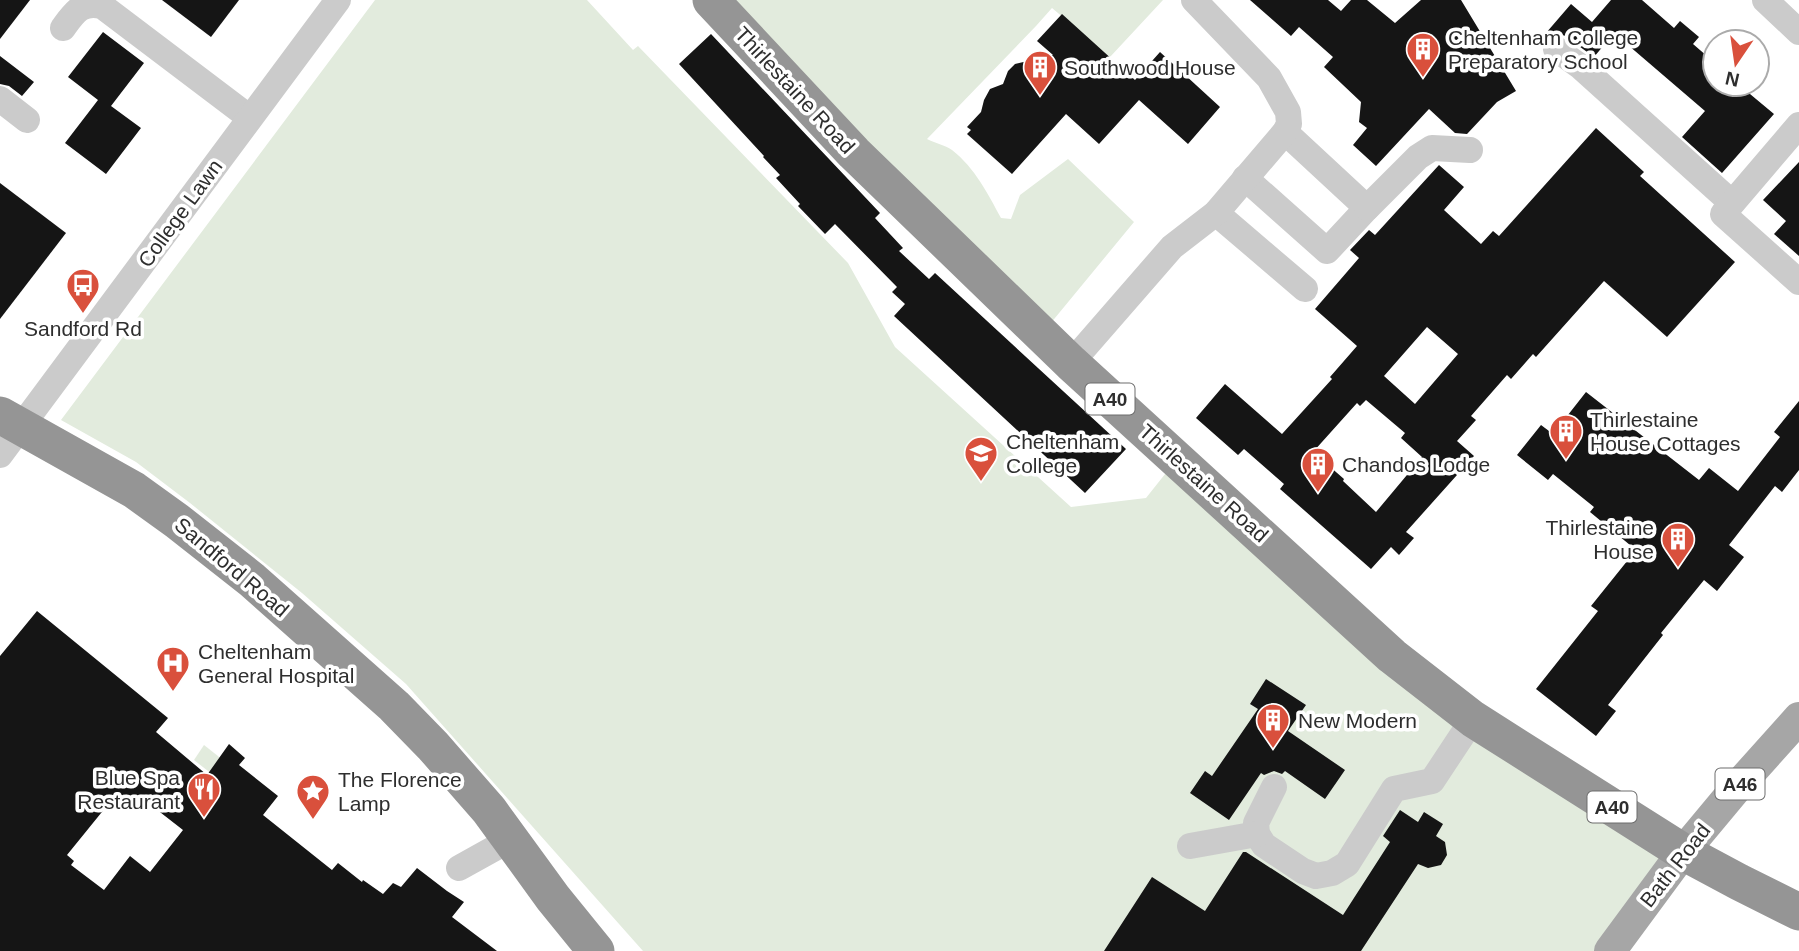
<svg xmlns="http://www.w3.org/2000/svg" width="1799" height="951" font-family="Helvetica,sans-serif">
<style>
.green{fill:#e2ebdd}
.building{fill:#151515;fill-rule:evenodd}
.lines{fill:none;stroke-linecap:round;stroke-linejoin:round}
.minor{stroke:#cbcbcb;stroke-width:26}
.major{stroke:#a6a6a6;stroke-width:32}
.highway{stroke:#959595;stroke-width:37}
.labels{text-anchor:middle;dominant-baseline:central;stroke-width:7;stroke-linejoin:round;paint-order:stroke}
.shield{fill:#fff;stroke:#6d6d6d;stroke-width:2}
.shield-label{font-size:19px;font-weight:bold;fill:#2e2e2e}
.poi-label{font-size:21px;fill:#2e2e2e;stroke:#fff;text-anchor:start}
.street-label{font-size:21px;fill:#2e2e2e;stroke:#fff}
</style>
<rect width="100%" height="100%" fill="#fff"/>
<g class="green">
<path d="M375,0h212l46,50 5,-4 210,217 47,84 176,160 75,-9 31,-39 120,109 386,284 -73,99h-967l-237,-267 -104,-91 -112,-90 -54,-41 -75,-42z"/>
<path d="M711,0h452l-53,57 -58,-49 -16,18 -109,113c8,4 18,6 25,11 23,18 36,44 49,68l10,1 9,-24 48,-36 66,63 -93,113z"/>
<path d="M204,745l29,23 -11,14 -28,-22z"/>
</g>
<g class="building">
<path d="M0,0h30l-30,39z"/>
<path d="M162,0h77l-28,37z"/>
<path d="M1250,0h78l13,11 10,-11h16l28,23 26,-23h40l55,91 -19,11 -30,32 -12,-1 -26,-24 -53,57 -23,-21 14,-17 -8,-6 2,-20 -37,-35 9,-10 -34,-30 -8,9z"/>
<path d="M1611,0h31l32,28 6,-7 19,16 -6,7 22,19v21h23l36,30 -52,59 -40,-36 23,-26 -91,-78 -20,24 -29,-21 -8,-3 -8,2 -3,-2 25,-29 21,18z"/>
<path d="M1062,14l73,66 25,-28 60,55 -32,37 -49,-44 -40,44 -33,-30 -54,60 -45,-40 4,-4 -4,-3 14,-15 3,-12 6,-11 13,-5 5,-13 7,-7 38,-9 -16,-14z"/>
<path d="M103,32l41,31 -33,43 30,22 -35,46 -41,-31 33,-43 -30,-23z"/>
<path d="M711,34l169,179 -5,5 28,30 -4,3 30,28 6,-6 191,176 -41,44 -191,-177 11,-12 -13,-12 5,-5 -62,-63 -10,10 -27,-28 2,-2 -24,-26 4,-3 -17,-18 1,-1 -85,-92z"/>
<path d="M0,56l34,26 -12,14 -13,-10 -9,-2z"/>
<path d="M1596,128l48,44 -4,4 95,86 -68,75 -63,-56 -68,76 -3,-3 -22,25 -4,-4 -36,41 5,4 -19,21 17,15 -68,76 8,6 -15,17 -8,-8 -20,22 -91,-80 4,-5 -40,-35 -6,6 -42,-37 29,-34 57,50 50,-55 -2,-2 27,-31 -42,-37 44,-51 -9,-8 19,-20 6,5 64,-70 25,22 -20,23 37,34 12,-13 6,5zM1427,327l31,27 -43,50 -31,-28zM1366,400l39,33 -4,5 21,19 -46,55 -33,-31 1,-2 -31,-27 44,-49 3,3z"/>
<path d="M1799,162v94l-25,-22 12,-13 -23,-21z"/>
<path d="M0,183l66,50 -66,86z"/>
<path d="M1586,392l113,88 10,-12 29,23 42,-54 -6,-5 25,-31v69l-17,22 -7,-6 -46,59 15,12 -27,34 -13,-11 -43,53 2,2 -55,70 8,6 -20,25 -60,-47 62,-78 -7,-5 45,-56 -46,-38 4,-5 -41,-33 -5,6 -31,-25 24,-30 12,9z"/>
<path d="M37,611l131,107 -12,14 51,43 22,-31 16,14 -6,7 39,31 -15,19 69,55 6,-7 24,19 1,-2 20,14 10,-11 8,4 16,-19 30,23 17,11 -12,15 45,34h-497v-295zM138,795l45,35 -33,42 -20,-16 -26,34 -33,-25 3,-4 -7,-6 43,-53 12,8 11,-13 2,2z"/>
<path d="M1266,679l40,26 -18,26 57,39 -20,29 -40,-28 -3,3 -8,-3 -10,4 -3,-2 -32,47 -39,-27 15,-22 7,5 46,-67 -8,-5z"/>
<path d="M1400,810l18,12 6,-10 19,12 -7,12 9,6 2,13 -6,10 -13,3 -10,-4 -57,87h-257l48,-74 53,34 38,-59h3l97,63 47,-73 -7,-6z"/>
</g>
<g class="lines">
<g class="minor">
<path d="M1765,0l34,32"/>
<path d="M63,28c11,-15 18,-27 39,-22l148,112"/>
<path d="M1556,49l25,18 151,136"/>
<path d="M0,99l27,21"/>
<path d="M1799,125l-76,89 76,68"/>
<path d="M1245,178l82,73 40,-43 -82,-76"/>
<path d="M1367,208l51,-51 14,-9 38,2"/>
<path d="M1216,213l89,76"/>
<path d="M1071,363l101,-116 44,-34 69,-81 4,-8 -1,-12 -19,-34 -75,-78"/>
<path d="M0,455l338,-455"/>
<path d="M1274,787l-18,36 1,11 7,11 39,26 13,5 16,-3 15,-9 47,-75 38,-8 41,-62"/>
<path d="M1190,846l67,-12"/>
<path d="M459,868l52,-29"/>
</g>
<path class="major" d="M1610,951l73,-99 55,-66 61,-68"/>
<g class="highway">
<path d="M711,0l143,153 217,210 321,293 81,63 210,133 56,30 60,30"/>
<path d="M0,415l134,75 43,31 75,59 142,126 39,40 56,64 64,88 43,53"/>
</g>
</g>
<defs>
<symbol id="building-pin" viewBox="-11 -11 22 30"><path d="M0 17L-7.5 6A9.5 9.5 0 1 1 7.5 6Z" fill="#d9503c" stroke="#fff"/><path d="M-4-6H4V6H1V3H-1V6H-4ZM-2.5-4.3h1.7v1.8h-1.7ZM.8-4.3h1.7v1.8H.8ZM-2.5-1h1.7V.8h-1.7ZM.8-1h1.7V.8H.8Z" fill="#fff"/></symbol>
<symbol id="bus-pin" viewBox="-11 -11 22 30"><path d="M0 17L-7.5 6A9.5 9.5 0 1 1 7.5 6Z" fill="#d9503c" stroke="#fff"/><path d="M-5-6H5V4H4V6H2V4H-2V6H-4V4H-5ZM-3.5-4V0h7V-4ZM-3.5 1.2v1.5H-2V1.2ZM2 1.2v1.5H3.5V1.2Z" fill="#fff"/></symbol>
<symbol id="school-pin" viewBox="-11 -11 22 30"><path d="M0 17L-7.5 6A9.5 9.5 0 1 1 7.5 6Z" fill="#d9503c" stroke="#fff"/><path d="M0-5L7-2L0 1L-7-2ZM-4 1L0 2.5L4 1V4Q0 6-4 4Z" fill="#fff"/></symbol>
<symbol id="hospital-pin" viewBox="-11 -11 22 30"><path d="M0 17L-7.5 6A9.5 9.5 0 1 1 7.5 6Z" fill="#d9503c" stroke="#fff"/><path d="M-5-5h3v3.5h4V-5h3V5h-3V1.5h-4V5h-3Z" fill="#fff"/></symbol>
<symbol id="restaurant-pin" viewBox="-11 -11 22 30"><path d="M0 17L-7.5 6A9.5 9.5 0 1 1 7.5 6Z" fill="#d9503c" stroke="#fff"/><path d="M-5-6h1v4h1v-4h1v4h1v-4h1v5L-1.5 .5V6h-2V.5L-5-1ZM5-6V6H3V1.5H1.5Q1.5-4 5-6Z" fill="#fff"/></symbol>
<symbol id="sight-pin" viewBox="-11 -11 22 30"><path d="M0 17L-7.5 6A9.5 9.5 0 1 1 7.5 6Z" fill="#d9503c" stroke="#fff"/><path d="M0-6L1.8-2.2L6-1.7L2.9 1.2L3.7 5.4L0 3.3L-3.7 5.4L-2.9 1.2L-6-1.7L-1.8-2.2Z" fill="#fff"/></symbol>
</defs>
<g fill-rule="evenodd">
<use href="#building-pin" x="1404" y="30" width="38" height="52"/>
<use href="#building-pin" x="1021" y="48" width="38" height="52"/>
<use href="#bus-pin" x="64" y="266" width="38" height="52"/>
<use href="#building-pin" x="1547" y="412" width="38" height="52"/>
<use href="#school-pin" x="962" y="434" width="38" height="52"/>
<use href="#building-pin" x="1299" y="445" width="38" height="52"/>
<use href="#building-pin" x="1659" y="520" width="38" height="52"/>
<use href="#hospital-pin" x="154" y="644" width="38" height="52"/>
<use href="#building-pin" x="1254" y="701" width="38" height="52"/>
<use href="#restaurant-pin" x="185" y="770" width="38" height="52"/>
<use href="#sight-pin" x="294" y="772" width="38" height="52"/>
</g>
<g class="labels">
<g class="shield">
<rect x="1085.5" y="383.5" width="49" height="31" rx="5"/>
<rect x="1715.5" y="768.5" width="49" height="31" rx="5"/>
<rect x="1587.5" y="791.5" width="49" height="31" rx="5"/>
</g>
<g class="shield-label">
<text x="1110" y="399">A40</text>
<text x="1740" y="784">A46</text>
<text x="1612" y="807">A40</text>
</g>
<g class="poi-label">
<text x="1448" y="37">Cheltenham College<tspan x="1448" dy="24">Preparatory School</tspan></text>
<text x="1064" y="67">Southwood House</text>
<text x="83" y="328" text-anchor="middle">Sandford Rd</text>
<text x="1590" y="419">Thirlestaine<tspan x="1590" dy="24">House Cottages</tspan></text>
<text x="1006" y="441">Cheltenham<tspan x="1006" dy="24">College</tspan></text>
<text x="1342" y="464">Chandos Lodge</text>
<text x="1654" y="527" text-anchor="end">Thirlestaine<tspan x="1654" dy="24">House</tspan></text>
<text x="198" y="651">Cheltenham<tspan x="198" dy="24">General Hospital</tspan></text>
<text x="1298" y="720">New Modern</text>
<text x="180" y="777" text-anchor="end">Blue Spa<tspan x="180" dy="24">Restaurant</tspan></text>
<text x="338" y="779">The Florence<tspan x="338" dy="24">Lamp</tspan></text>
</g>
<g class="street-label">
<text transform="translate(795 90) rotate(47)">Thirlestaine Road</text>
<text transform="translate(180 213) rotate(-54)">College Lawn</text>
<text transform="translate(1204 483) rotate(42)">Thirlestaine Road</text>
<text transform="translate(232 567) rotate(40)">Sandford Road</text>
<text transform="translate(1675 865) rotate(-52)">Bath Road</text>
</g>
</g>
<g transform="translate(1736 63) rotate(193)"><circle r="33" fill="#ffffff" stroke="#ababab" stroke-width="2"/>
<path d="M0-5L12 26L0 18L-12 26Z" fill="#d9503c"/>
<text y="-10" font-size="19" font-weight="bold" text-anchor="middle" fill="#2e2e2e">N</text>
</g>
</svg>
